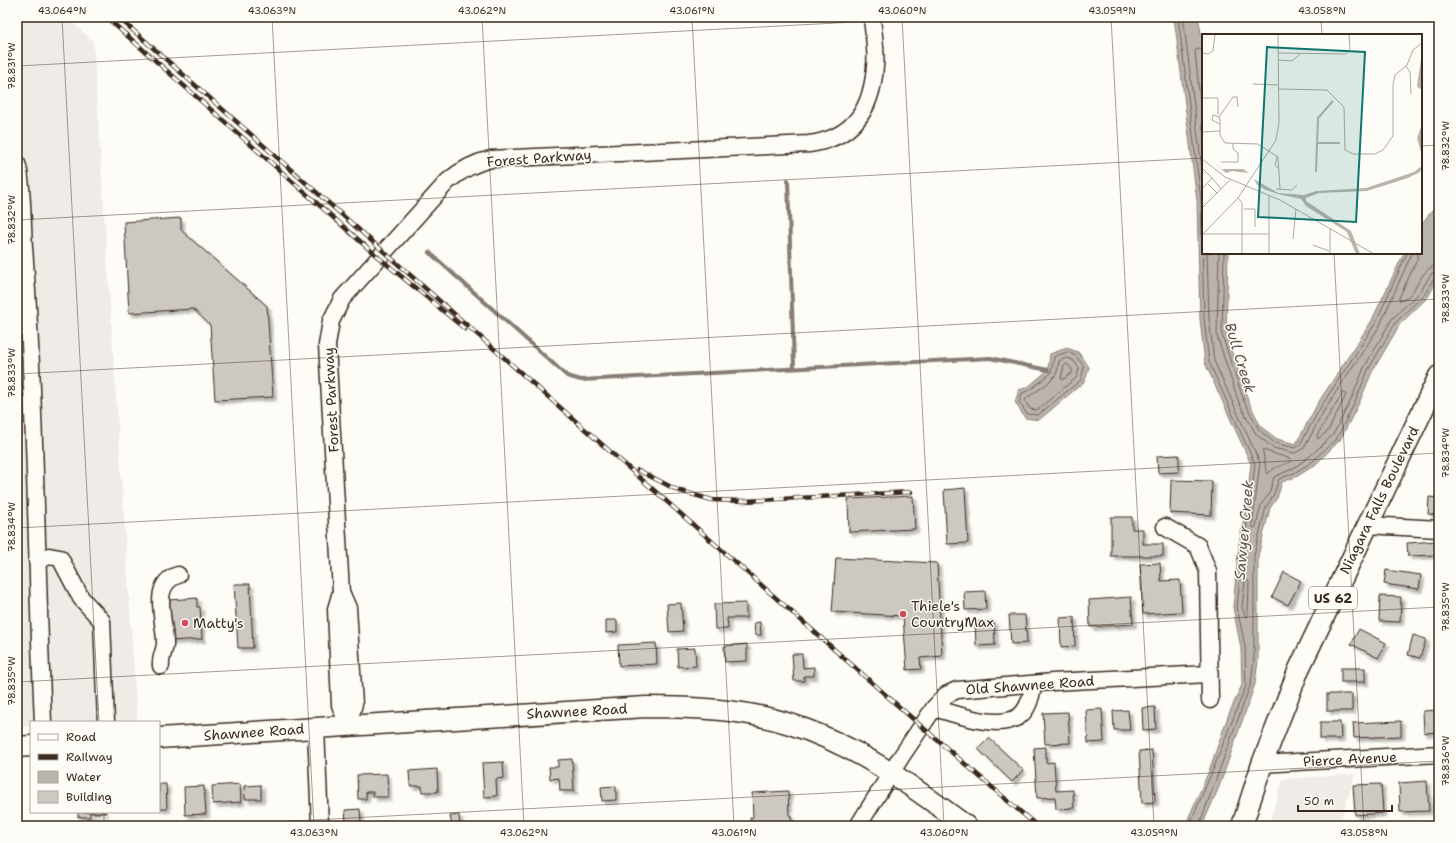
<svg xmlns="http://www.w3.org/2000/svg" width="1456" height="843" font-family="'Shantell Sans',sans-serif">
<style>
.built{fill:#efece7}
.water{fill:#bbb4ad;stroke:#887d74}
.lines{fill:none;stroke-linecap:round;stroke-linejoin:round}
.shore{stroke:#6e6157;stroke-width:1}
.stream{stroke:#887d74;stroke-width:4}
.building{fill:#cdc8c2;stroke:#3b2a1e;filter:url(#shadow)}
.minor-casing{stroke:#3b2a1e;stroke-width:19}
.major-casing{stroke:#3b2a1e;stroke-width:23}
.minor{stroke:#fdfcf7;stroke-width:16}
.major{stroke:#fdfcf7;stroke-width:20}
.rail-casing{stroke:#3b2a1e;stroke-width:4.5}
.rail{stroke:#fdfcf7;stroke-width:3;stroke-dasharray:9;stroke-linecap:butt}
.ticks{fill:none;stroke:#3b2a1e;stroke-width:1;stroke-opacity:0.45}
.poi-dot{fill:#d1495b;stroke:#fdfcf7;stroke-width:1.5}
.labels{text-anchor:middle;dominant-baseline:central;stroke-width:3;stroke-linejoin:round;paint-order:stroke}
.shield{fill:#fdfcf7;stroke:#75695f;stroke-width:1}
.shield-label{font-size:13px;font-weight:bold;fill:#3b2a1e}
.street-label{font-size:14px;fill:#3b2a1e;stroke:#fdfcf7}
.poi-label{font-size:14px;fill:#3b2a1e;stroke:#fdfcf7;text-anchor:start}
.water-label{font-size:15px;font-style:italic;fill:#615349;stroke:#fdfcf7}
.inset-river{fill:none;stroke:#bbb4ad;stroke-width:2}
.inset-road{fill:none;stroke:#afa8a0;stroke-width:1}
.view{fill:#0f766e;fill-opacity:0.15;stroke:#0f766e;stroke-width:2}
.inset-edge{fill:none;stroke:#3b2a1e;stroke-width:2}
.neatline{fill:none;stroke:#3b2a1e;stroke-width:1.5}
.ticks-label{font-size:10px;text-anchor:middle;fill:#3b2a1e}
</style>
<defs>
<filter id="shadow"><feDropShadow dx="3.5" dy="3.5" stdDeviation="1" flood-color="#0004"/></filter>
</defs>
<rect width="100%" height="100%" fill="#fdfcf7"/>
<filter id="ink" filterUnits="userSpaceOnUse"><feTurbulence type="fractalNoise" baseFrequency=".025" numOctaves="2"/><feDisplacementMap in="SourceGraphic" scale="8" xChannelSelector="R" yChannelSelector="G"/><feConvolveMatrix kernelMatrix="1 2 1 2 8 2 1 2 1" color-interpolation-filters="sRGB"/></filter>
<g filter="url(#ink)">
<g class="built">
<path d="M17,17h50l26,24 44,678 -44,3h-62v4l-14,1z"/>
<path d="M1355,774l-16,52h-71l15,-47z"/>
</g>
<g class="water">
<path d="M1174,17h24l5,26v210h25l-2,82 22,65 13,27 16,12 19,5 22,-41 53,-81 33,-69h17v-29l18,-21v74l-11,20 -28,27 -28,48 -13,31 -19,37 -25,25 -19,12 -14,5 -5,16 -7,10 -12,48v104l-3,24 -36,103 -17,39h-17l24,-55 19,-55 14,-31 -1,-37 -8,-41 6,-63 7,-36 5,-44 -46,-101 -5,-44 -3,-119z"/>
<path d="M1067,348l11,4 11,15 -4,14 -46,39 -14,-2 -10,-16 4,-12 9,-3 20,-17 2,-16z"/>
</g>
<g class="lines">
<g class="shore">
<path d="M1178,17l23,182 3,120 5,43 46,102 -5,44 -7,37 -6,62 8,40 1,39 -34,86 -23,54"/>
<path d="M1183,17l20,160"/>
<path d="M1203,50l-6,-1 -2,2 8,79"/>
<path d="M1207,253l2,65 5,43 46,102 -8,63 2,2 2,-1 5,-22 8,-11 5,-17 18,-8 17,-12 24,-22 18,-35 13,-32 28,-49 29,-28 10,-17 8,-3"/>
<path d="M1219,253l-2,83 22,67 17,31 17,14 22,5 9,-5 22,-41 53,-80 33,-74"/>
<path d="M1224,253l-2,82 22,66 15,29 16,13 20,5 4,-2 23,-41 53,-81 32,-71"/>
<path d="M1418,253l-1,7 -18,38 1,3c18,-5 19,-35 39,-36"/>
<path d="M1068,352l8,4 8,11 -3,13 -43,35 -11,-1 -8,-12 3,-9 8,-3 21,-17 3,-16z"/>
<path d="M1067,358l6,2 6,8 -2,9 -40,33 -7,-1 -5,-8 1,-3c7,-4 27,-17 30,-24 2,-4 2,-9 3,-13z"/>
<path d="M1067,364l5,5v4l-10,7 -1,-2 3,-12z"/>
<path d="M1343,393h2l1,2 -18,36 -10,8 -1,-3z"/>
<path d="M1263,450l28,9 1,2 -17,7 -8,6z"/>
<path d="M1247,580l2,2 -1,34 -2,2 -4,-11 3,-26z"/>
<path d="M1199,826l52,-143 3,-23v-105l12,-48 7,-11 6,-17 15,-6 18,-11 25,-24 18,-36 13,-32 28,-48 29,-28 9,-16 5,-2"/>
</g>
<g class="stream">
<path d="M788,180l6,188"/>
<path d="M429,252l138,124 14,4 409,-22 58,12"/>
</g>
</g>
<g class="building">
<path d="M181,218v12l86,76 6,91 -58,3 -5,-75 -17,-16 -64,4 -5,-91z"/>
<path d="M1179,455v17l-21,1 -1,-17z"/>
<path d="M1171,480l41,1 -1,34 -41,-2z"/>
<path d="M965,488l3,55 -21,1 -3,-54z"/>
<path d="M913,496l2,33 -66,3 -1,-33z"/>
<path d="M1429,497l10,1v17l-11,-1z"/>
<path d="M1111,517h21v12h11v15h20v12h-52z"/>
<path d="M1437,541l1,14 -30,1 -1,-13z"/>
<path d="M836,558l101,5 5,93 -22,2 1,11 -14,1 -4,-54 -71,-4z"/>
<path d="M1160,563l1,18 19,-1 2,32 -39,2 -3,-50z"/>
<path d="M1386,570l35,5 -2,14 -35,-5z"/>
<path d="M1284,572l17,9 -13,24 -16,-8z"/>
<path d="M234,584h16l3,64h-15z"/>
<path d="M985,591l1,18 -21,1 -1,-18z"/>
<path d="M1380,596l21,1 -1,25 -21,-1z"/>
<path d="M1131,597l2,27 -43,3 -1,-27z"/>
<path d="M197,598v9h3l2,32 -32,2 -2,-41z"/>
<path d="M681,603l2,28 -14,1 -2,-28z"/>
<path d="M746,603v15h-19l1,11h-13l-1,-25z"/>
<path d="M1009,615h16l2,28 -16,1z"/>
<path d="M1074,617l1,29 -14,1 -1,-29z"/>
<path d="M606,620h11v12l-11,1z"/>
<path d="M994,621l1,24 -19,1 -1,-24z"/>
<path d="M760,622l1,13h-6l-1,-12z"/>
<path d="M1359,629l27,14 -8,15 -27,-14z"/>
<path d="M1413,635l13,4 -6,19 -12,-3z"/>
<path d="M656,643l1,21 -38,2 -1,-21z"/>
<path d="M747,644v17l-22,1 -1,-16z"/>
<path d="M695,648l1,18 -18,1 -1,-18z"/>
<path d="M792,654h10l1,14 11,-1v9h-10v5h-10z"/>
<rect x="1341" y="668" width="24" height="14"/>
<rect x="1327" y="694" width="25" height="17"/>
<path d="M1155,707l1,22 -13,1 -1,-22z"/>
<path d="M1102,709l2,33 -16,1 -2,-33z"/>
<path d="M1128,710l2,20h-16l-1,-19z"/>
<path d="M1437,710l2,22 -15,1 -1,-22z"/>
<path d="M1068,712l2,31 -25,1 -2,-31z"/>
<path d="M1401,721v15l-47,2 -1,-15z"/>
<path d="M1320,722h20l1,17h-21z"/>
<path d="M989,738l34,32 -11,12 -34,-33z"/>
<path d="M1046,747v16l8,-1 2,29 17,-1 1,18 -18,1 -1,-12 -18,1 -3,-50z"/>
<path d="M1152,750l3,52 -13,1 -3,-52z"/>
<path d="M572,759l2,32h-14l-1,-13 -9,1 -1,-12h9v-7z"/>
<path d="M503,762l1,16 -8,1 1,17 -13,1 -2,-34z"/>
<path d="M437,769l1,23h-16v-6h-12l-1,-15z"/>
<path d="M387,774l1,23h-15v-5h-7v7h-8l-1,-24z"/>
<path d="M1427,781l2,30 -29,1 -1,-29z"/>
<path d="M159,784h7l1,25h-8z"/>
<path d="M240,784l1,18 -28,2 -1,-18z"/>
<path d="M1381,784l2,29 -28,2 -2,-30z"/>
<path d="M261,785v14h-16l-1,-13z"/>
<path d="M204,786l2,28 -21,1 -1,-28z"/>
<path d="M616,786v14l-14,1 -1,-14z"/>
<path d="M788,791l1,24 2,1 1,10h-41l-1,-8 3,-1 -1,-24z"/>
<path d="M360,809l1,14 -15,1 -1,-14z"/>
<path d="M78,812h28v1h-16v4h-12z"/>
<path d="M459,815l1,10 -8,1 -2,-10z"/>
<path d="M180,822v4h-16v-3z"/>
</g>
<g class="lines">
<defs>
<g id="minor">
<path d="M17,164c5,8 6,69 7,84 12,157 12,316 19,474"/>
<path d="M1367,525l72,4"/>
<path d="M1165,527l33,19 10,25 2,129"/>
<path d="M37,561l12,-5 11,2 21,40 21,23 4,101"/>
<path d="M341,592l-5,17 4,96 8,20"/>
<path d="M161,666c-1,-8 3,-14 4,-21 1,-23 -16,-61 13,-70"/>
<path d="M934,708c22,6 63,22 84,9 11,-7 13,-22 16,-33"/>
<path d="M348,725l6,-21 -6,-96 -7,-16 -14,-247 4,-24 11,-22 106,-118c13,-11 26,-18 43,-22l318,-15c45,-6 63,-35 66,-78 2,-16 -2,-33 -3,-49"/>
<path d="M316,728l4,98"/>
<path d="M1262,764l177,-10"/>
<path d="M858,826l43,-69 33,-49 12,-13 11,-5 96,-8 156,-8"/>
</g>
<g id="major">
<path d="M159,738l487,-31c48,0 97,2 144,17 66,21 121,61 176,102"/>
<path d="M17,747l14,-1"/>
<path d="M1242,826l20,-62 37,-95 140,-293"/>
</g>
</defs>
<use href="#minor" class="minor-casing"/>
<use href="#major" class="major-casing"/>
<use href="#minor" class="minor"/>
<use href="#major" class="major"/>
<defs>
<g id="rail">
<path d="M106,17l272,240 87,72"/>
<path d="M118,17l803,709 116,100"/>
<path d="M638,470l39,20 35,10 33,1 166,-9"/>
</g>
</defs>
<use href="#rail" class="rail-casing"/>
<use href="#rail" class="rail"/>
</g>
</g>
<path class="ticks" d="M62,17l37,705M272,17l42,809M482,17l42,809M692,17l42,809M902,17l42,809M1111,17l43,809M1321,17l1,18M17,66l934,-49M1421,146l18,-1M17,220l1186,-62M1334,253l30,573M17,374l1422,-75M17,528l1422,-75M17,682l1422,-75M104,812v14M198,826l1241,-65"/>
<g class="poi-dot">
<circle cx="903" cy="614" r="4"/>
<circle cx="185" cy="623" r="4"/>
</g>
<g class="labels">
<rect class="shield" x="1309" y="587" width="48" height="22" rx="3"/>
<g class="shield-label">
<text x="1333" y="598">US 62</text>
</g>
<g class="street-label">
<text transform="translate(539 158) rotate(-4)">Forest Parkway</text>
<text transform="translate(331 400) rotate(-93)">Forest Parkway</text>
<text transform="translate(1379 500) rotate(-64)">Niagara Falls Boulevard</text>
<text transform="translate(1030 685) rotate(-4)">Old Shawnee Road</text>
<text transform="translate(577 711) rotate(-3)">Shawnee Road</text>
<text transform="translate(254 732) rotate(-4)">Shawnee Road</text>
<text transform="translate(1350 759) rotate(-3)">Pierce Avenue</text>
</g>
<g class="poi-label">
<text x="911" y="606">Thiele's<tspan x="911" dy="16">CountryMax</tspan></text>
<text x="193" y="623">Matty's</text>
</g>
<g class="water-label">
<text transform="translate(1240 358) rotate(73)">Bull Creek</text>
<text transform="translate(1244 530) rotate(-85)">Sawyer Creek</text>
</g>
</g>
<g transform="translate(1202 34)">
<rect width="220" height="220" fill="#fdfcf7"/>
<path d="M220,18v36l-2,1 -3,-3zM220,90l-1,11 1,21 -5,-18zM0,117l20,18h21l6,4 -17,-2 -6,2zM220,132l-2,6 -12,6 -41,13 -48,2 -13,5v3l45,30 9,23h-4l-9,-22 -41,-26 -5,-7 -23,-5 -12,-4 -9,-5 -3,-6 24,14 26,2 12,-4 50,-3 48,-16z" fill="#bbb4ad"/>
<path class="inset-river" d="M116,109h22M114,138l2,-54 15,-17"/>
<path class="inset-road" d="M0,19l6,1 5,-3 2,-17M76,19l68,1 4,-5 -1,-15M76,26l14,1 8,-7M204,32l4,6 1,22M51,50l26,1M191,51l2,-10 12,-10 6,-15 9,-7M77,55l48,1 17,17 1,43 8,4h22l8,-4 10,-14v-51M0,64h16v17M17,83l14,-20h4l1,10M18,90l-8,-4 1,-5 6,2 1,3v15l5,8 33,1 20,13 2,32M0,98l18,-1M75,123l-2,8 4,4M0,125l23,18 55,23 94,54M19,128h17v-9l-5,-4v-5M10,144l9,11M6,150l9,9M0,155l10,-11 -9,-9M74,155l16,1 5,-5M67,161v59M36,164l4,5v51M0,174l28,-28M42,175h11v18M128,194v26M1,200h66M0,201l36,-37 38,-58 3,-17 -1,-89M91,205l3,-30M111,211l16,6"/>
<path class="view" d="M65,13l98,5 -9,170 -98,-5z"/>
<rect width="220" height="220" class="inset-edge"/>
</g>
<rect width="1456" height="843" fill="none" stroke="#fdfcf7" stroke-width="44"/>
<rect x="30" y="721" width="130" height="92" fill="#fdfcf7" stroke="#afa8a0"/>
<rect x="38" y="734" width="20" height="6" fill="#fdfcf7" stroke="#afa8a0"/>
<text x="66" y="741" font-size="12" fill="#3b2a1e">Road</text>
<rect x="38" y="754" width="20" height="6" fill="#3b2a1e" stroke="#afa8a0"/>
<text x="66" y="761" font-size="12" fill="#3b2a1e">Railway</text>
<rect x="38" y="771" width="20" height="12" fill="#bbb4ad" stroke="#afa8a0"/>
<text x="66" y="781" font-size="12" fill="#3b2a1e">Water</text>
<rect x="38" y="791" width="20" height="12" fill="#cdc8c2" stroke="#afa8a0"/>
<text x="66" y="801" font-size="12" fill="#3b2a1e">Building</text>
<path d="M1298 805v6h94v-6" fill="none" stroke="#3b2a1e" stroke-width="2"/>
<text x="1304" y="805" font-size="12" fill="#3b2a1e" stroke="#fdfcf7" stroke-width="3" paint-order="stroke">50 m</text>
<rect x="22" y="22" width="1412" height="799" class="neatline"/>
<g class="ticks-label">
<text x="62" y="14">43.064°N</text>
<text x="272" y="14">43.063°N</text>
<text x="482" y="14">43.062°N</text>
<text x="692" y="14">43.061°N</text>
<text x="902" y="14">43.060°N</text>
<text x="1112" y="14">43.059°N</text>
<text x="1322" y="14">43.058°N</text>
<text transform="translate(11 66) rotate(-90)" y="4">78.831°W</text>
<text transform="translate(1445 146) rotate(-90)" y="4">78.832°W</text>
<text transform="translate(11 220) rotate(-90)" y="4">78.832°W</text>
<text transform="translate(1445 299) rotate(-90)" y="4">78.833°W</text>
<text transform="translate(11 373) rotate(-90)" y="4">78.833°W</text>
<text transform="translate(1445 453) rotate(-90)" y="4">78.834°W</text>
<text transform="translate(11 527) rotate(-90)" y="4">78.834°W</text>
<text transform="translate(1445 607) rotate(-90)" y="4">78.835°W</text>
<text transform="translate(11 681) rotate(-90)" y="4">78.835°W</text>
<text transform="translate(1445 761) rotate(-90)" y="4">78.836°W</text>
<text x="314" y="836">43.063°N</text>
<text x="524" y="836">43.062°N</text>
<text x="734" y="836">43.061°N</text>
<text x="944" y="836">43.060°N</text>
<text x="1154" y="836">43.059°N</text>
<text x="1364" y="836">43.058°N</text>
</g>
</svg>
